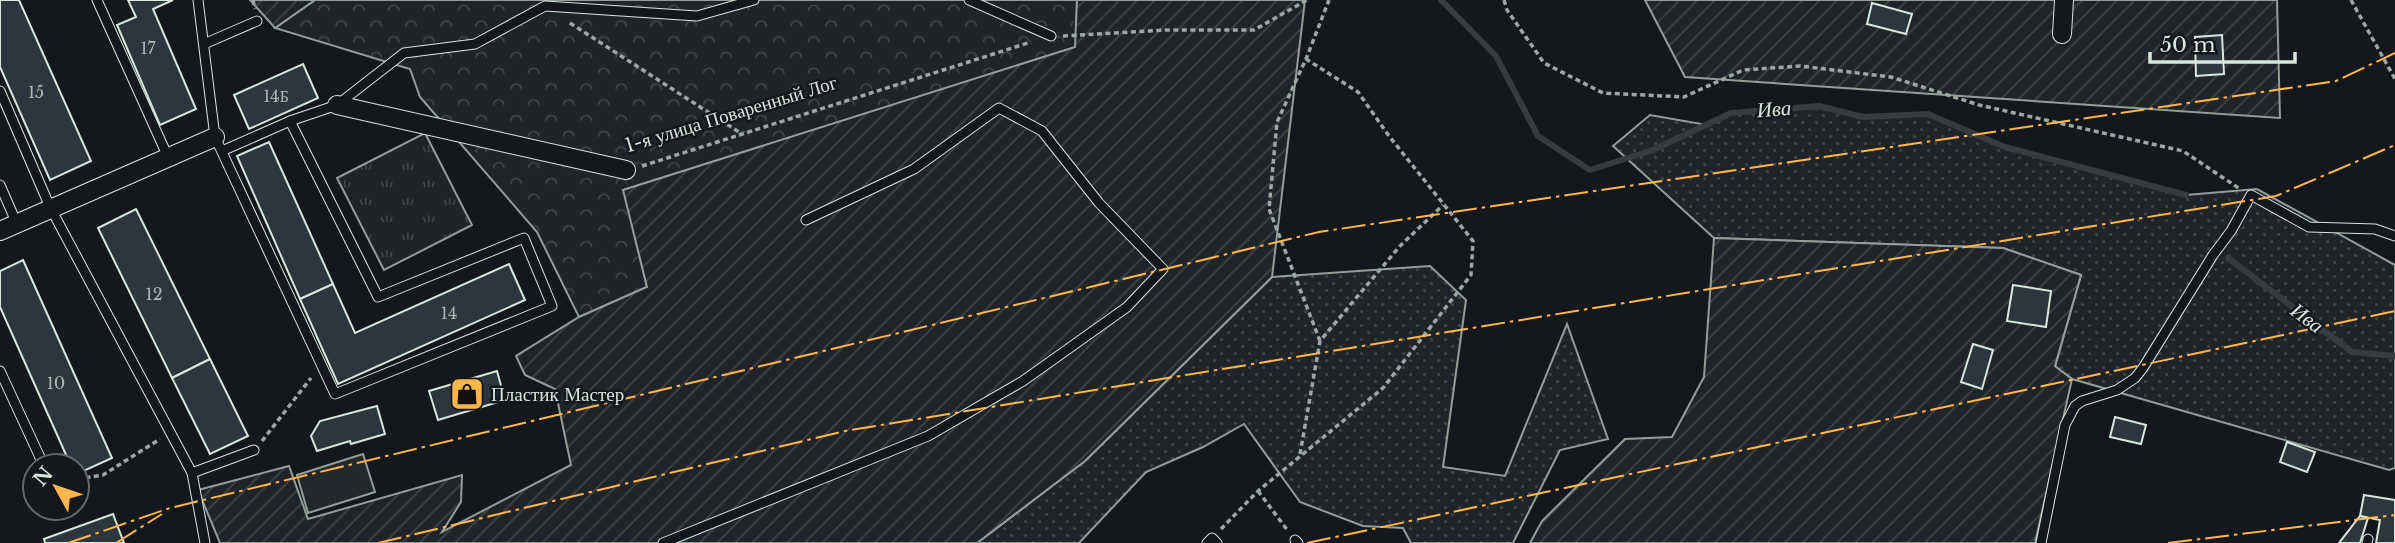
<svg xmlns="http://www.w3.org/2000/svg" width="2395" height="543" font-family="'Libre Baskerville',serif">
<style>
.grass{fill:url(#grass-dots);stroke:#939e99;stroke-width:2}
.forest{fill:url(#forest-crowns);stroke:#939e99;stroke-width:2}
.park{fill:url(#park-tufts);stroke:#939e99;stroke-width:2}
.garden{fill:url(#garden-furrows);stroke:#939e99;stroke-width:2}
.parking{fill:#24282b;stroke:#939e99;stroke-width:2}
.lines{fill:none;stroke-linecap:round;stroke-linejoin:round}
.stream{stroke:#363b3e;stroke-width:6}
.building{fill:#2c363c;stroke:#d8e6dc;stroke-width:2}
.lane-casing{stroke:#d8e6dc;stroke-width:11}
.street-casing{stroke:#d8e6dc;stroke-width:20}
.path{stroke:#9da8a2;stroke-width:3.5;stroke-dasharray:5 3.5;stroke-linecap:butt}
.lane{stroke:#14181c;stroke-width:9}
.street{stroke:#14181c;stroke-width:18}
.power{stroke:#ffb74d;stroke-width:2;stroke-dasharray:24 5 3.5 5;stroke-linecap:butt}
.labels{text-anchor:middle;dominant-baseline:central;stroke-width:5;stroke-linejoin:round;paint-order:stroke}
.number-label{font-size:16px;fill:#adbab4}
.street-label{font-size:19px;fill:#d8e6dc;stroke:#14181c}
.poi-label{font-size:19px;fill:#d8e6dc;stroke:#14181c;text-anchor:start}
.water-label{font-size:21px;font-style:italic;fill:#d8e6dc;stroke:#14181c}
</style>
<defs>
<pattern id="grass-dots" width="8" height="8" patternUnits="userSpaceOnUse" patternTransform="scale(1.75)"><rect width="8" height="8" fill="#202428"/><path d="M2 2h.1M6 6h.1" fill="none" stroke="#404447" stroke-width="1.8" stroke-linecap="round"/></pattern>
<pattern id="forest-crowns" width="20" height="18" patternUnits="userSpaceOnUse" patternTransform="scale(1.75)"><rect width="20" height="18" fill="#202428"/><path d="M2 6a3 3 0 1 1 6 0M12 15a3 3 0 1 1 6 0" fill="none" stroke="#404447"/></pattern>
<pattern id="park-tufts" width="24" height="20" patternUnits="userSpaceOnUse" patternTransform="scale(1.75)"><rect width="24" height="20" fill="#202428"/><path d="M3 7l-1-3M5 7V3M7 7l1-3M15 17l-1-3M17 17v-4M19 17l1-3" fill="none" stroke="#404447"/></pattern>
<pattern id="garden-furrows" width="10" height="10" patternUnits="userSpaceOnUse" patternTransform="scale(1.75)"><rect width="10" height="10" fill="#202428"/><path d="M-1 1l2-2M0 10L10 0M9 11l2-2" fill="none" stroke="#404447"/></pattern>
</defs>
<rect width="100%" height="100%" fill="#14181c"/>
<g class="grass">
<path d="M1819,106l44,11 65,-3 77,33 181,48 71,-6 138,76v203l-6,2 -317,-91 -17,-12 26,-92 -78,-27 -289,-10 -101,-92 37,-31 57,10 24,-12z"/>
<path d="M1430,266l36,34 -23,167 62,9 62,-152 41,115 -48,11 -47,93h-102l-8,-15 -40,-2 -63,-24 -56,-78 -41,23 -57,25 -67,71h-102l108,-82 187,-184z"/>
</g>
<path class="forest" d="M315,0h762l-1,47 -452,143 23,97 -68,30 -42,-85 -117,-135 -10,-28 -135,-41z"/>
<path class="park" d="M425,133l47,92 -88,45 -47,-92z"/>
<g class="garden">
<path d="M250,0h65l-40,28z"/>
<path d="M1077,0h228l-33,277 -187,184 -108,82h-757l-22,-53 91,-24 19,53 154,-44 -1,27 -19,30 129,-67 -16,-76 -30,-14 -9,-19 63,-39 68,-30 -24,-97 452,-143z"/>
<path d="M1645,0h632l3,118 -595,-41z"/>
<path d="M1714,238l289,10 78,27 -26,91 17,13 -37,164h-505l12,-22 83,-82 47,-2 32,-60z"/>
</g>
<path class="parking" d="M363,454l12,38 -67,21 -11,-38z"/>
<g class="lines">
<g class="stream">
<path d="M1441,0l55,56 42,80 52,34 63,-20 78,-37 88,-7 44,11 65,-3 77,33 181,48"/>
<path d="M2228,258l124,94 43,4"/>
</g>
</g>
<g class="building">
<path d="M0,0h19l72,161 -41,19 -50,-113z"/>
<path d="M128,0h45l-20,9 43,100 -36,16 -43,-100 19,-8z"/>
<path d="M1872,3l40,11 -6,20 -39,-10z"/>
<path d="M2222,35l2,39 -28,2 -1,-39z"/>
<path d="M303,64l15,34 -69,31 -15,-34z"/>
<path d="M269,142l64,142 -33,15 -63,-143z"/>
<path d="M136,209l74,150 -38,19 -74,-150z"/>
<path d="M23,260l89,198 -35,16v-8h-6l-71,-159v-36z"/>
<path d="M509,264l16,36 -187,84 -38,-85 33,-15 22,49z"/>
<path d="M2013,285l38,6 -5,36 -39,-6z"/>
<path d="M1973,344l20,6 -11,39 -21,-7z"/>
<path d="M210,359l38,77 -38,18 -38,-76z"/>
<path d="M497,371l8,29 -67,20 -9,-29z"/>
<path d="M377,406l8,28 -34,10 -1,-3 -33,10 -6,-15 9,-15z"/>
<path d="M2115,417l31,8 -5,19 -31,-7z"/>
<path d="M2287,442l28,10 -8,20 -27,-10z"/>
<path d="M2364,495l31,5v43h-19l4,-23 -20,-4z"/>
<path d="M113,514l11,29h-79l-1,-4z"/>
<path d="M2360,516l8,2 -8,25h-21z"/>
</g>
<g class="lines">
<defs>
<g id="lane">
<path d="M97,0l71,157"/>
<path d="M198,0l17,137 120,257 217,-88 -28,-68 -146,59 -88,-176 -68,30"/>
<path d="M969,0l82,36"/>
<path d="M204,44l53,-23"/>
<path d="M0,91l50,116 142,266 62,-23"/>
<path d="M290,121l47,-16 67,-52 71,-9 70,-38 152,10 57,-16"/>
<path d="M0,185l17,39"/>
<path d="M0,371l44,95"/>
<path d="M192,473l13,70"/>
<path d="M1295,540l3,3"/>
<path d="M663,543l265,-107 95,-55 104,-74 36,-38 -64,-66 -57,-72 -43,-23 -85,61 -108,51"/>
<path d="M1207,543l5,-5 5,5"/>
<path d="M2041,543l24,-118 10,-19 7,-5 35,-11 18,-12 8,-10 70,-113 18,-24 20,-36 58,32 66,2 20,7"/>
<path d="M2367,543l1,-4"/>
</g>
<g id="street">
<path d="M2062,34l2,-34"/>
<path d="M337,105l289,65"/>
<path d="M0,231l215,-94"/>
</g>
</defs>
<use href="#lane" class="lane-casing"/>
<use href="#street" class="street-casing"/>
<g class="path">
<path d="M253,0l2,9"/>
<path d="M1504,0l3,10 37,53 59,30 81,4 59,-27 57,-4 91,11 88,28 204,46 57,38"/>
<path d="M2351,0l44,79"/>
<path d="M570,23l172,111"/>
<path d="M1063,36l102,-6h89l53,-30"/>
<path d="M642,166l389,-124"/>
<path d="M1320,341l-51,-132 8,-87 29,-63 23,-59"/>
<path d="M262,441l49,-63"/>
<path d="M1300,454l20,-113 80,-95 43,-41"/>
<path d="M77,479l26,-4 57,-36"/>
<path d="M1258,491l30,40"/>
<path d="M1221,529l37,-38 125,-103 88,-113 2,-34 -84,-105 -31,-44 -52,-33"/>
</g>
<use href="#lane" class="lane"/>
<use href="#street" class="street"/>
<g class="power">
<path d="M68,543l102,-35 1149,-276 1017,-151 59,-28"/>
<path d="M116,543l46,-29"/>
<path d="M378,543l467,-112 1431,-235 119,-51"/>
<path d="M1307,543l1088,-232"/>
<path d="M2168,543l227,-28"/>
</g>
</g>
<defs>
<symbol id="shop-square" viewBox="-11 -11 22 22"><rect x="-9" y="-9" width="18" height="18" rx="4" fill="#ffb74d" stroke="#14181c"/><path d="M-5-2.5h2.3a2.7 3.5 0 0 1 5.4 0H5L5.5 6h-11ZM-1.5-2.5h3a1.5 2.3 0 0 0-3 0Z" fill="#111"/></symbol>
</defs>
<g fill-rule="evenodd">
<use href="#shop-square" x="448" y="375" width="38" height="38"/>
</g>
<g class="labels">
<g class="number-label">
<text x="148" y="48">17</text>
<text x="36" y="92">15</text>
<text x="276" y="96">14Б</text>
<text x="154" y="294">12</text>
<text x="449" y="313">14</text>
<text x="56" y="383">10</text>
</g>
<g class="street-label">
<text transform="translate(731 114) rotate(-17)">1-я улица Поваренный Лог</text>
</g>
<g class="poi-label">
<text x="491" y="394">Пластик Мастер</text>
</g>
<g class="water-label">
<text transform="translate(1774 109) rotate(-4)">Ива</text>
<text transform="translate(2307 318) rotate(37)">Ива</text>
</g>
</g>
<g transform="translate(56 487) rotate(310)"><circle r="33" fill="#14181c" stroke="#626a69" stroke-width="2"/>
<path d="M0-5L12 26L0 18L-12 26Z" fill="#ffb74d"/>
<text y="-10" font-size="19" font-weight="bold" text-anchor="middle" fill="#d8e6dc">N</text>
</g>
<path d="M2150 52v10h145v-10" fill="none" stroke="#d8e6dc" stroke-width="3.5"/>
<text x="2160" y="52" font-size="21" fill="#d8e6dc" stroke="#14181c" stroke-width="5" paint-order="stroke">50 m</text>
</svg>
